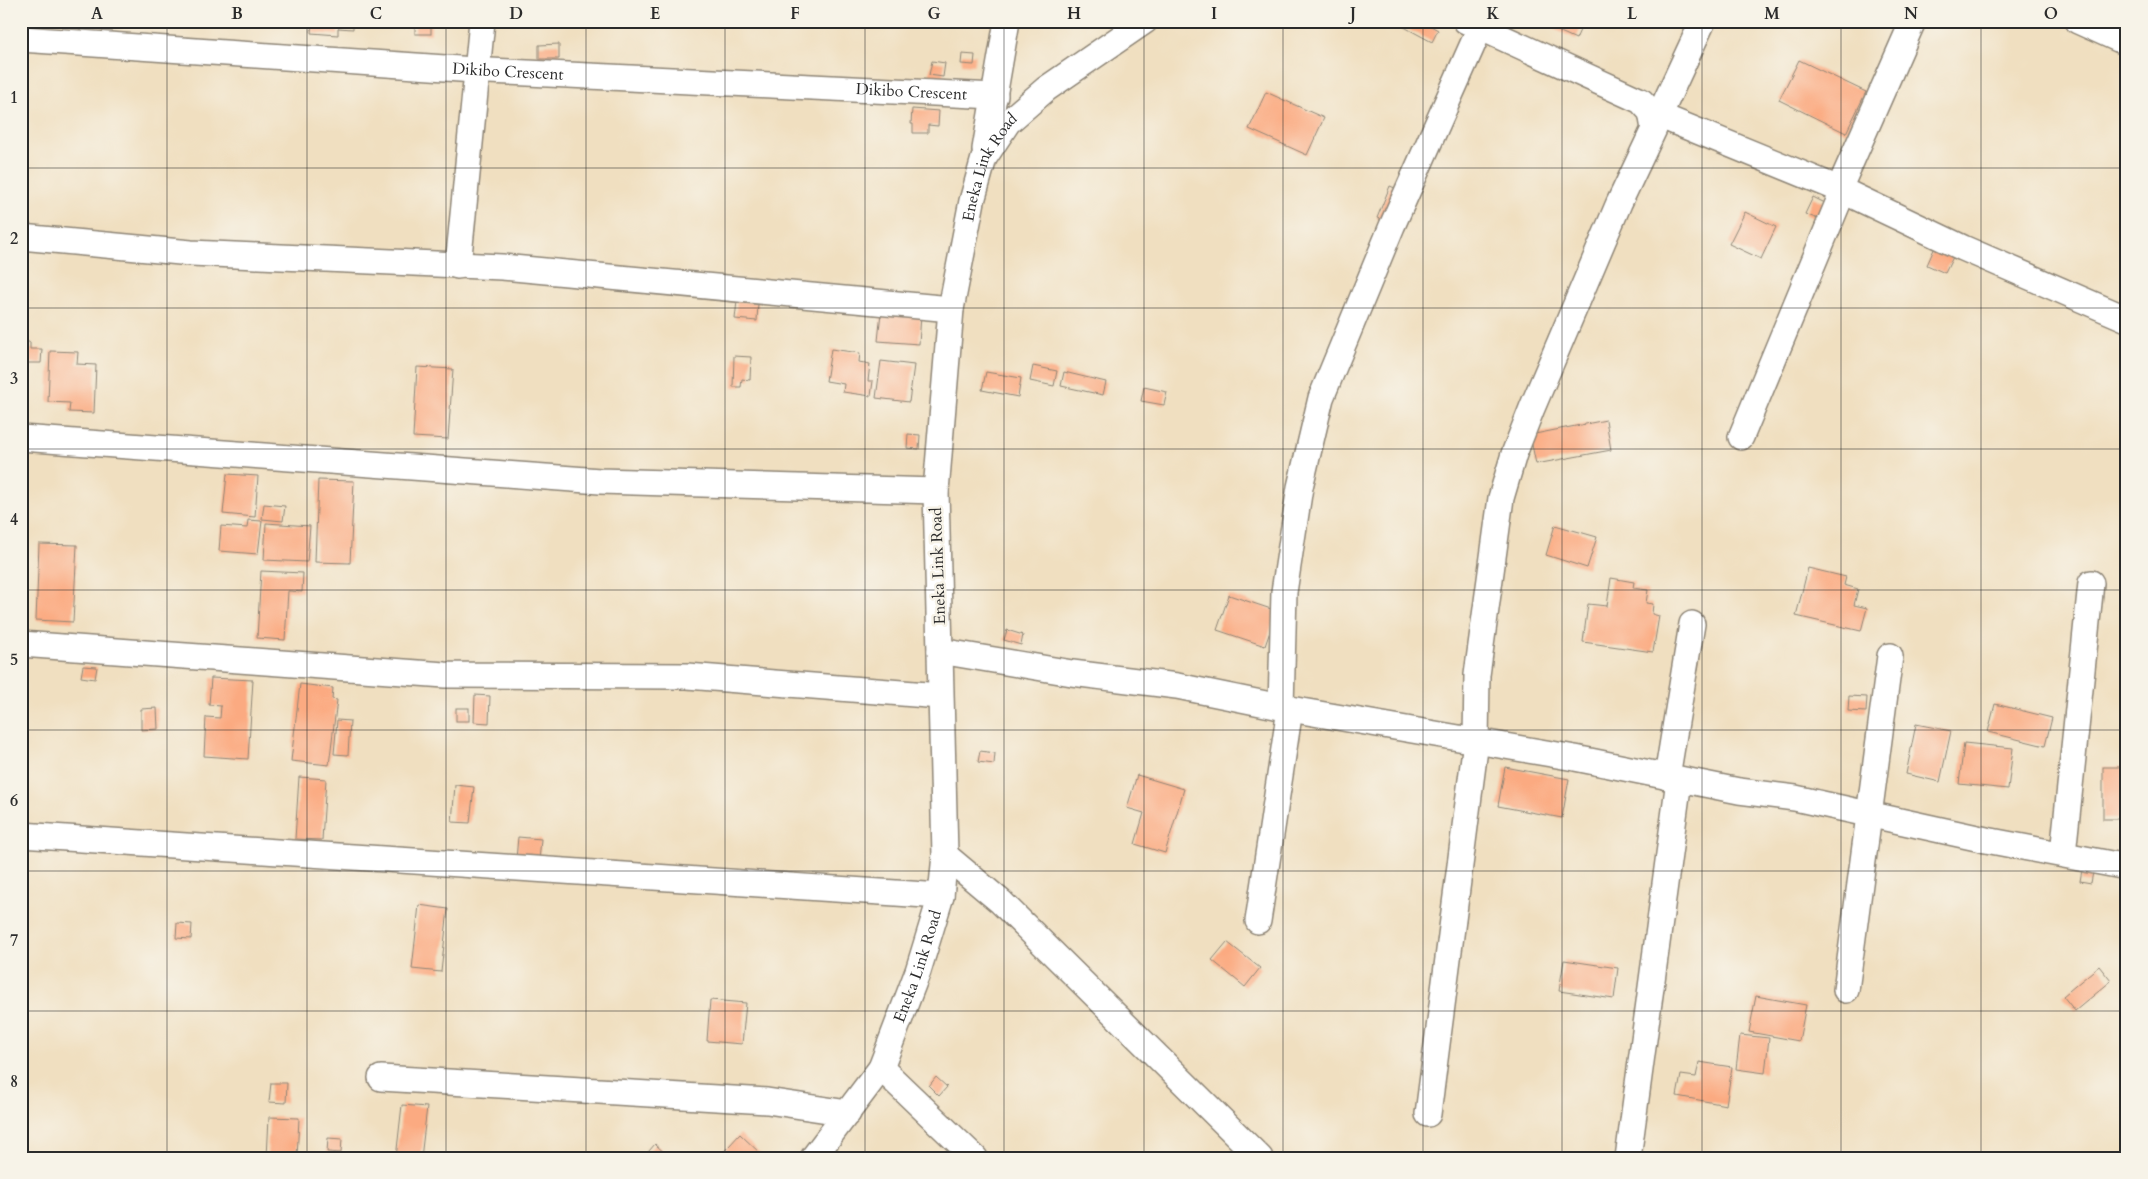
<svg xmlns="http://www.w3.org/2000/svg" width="2148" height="1179" font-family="Cardo,serif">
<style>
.building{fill:#fbaa81}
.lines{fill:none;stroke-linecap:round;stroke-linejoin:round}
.minor-casing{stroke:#8e8576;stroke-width:28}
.minor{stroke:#fff;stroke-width:25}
.grid{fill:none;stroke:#2b2b2b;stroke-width:1;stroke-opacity:0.55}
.labels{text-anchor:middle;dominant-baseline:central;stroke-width:5;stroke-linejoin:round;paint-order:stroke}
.street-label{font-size:16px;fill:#2b2b2b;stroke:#f7f3e8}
.neatline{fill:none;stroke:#2b2b2b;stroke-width:2}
.grid-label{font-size:16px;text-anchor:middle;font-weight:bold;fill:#2b2b2b}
</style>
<rect width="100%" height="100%" fill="#f7f3e8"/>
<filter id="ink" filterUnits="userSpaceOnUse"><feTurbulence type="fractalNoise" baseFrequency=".02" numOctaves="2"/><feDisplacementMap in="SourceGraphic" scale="10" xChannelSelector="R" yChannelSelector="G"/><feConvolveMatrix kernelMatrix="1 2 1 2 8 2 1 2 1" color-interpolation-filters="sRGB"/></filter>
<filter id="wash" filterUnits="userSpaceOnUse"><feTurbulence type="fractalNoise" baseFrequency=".0096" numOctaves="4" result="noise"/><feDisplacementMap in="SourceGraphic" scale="20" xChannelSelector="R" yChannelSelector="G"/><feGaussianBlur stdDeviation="1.12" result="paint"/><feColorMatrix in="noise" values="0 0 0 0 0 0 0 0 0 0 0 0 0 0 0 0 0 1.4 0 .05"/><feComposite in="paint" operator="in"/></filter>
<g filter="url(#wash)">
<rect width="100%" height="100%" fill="#f0dfc0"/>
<g id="blocks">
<g class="building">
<path d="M312,21h41v8l-15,-1v7l-27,-2z"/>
<rect x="415" y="21" width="16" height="13"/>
<path d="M1393,21h29l16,9 -6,12z"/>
<path d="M1558,21h26l-8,18 -22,-10z"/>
<path d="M559,44v15h-20v-14z"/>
<path d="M962,54l13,1 -1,10 -13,-1z"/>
<path d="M1799,60l67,32 -20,41 -67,-33z"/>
<path d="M932,61l13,2 -2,14 -14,-2z"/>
<path d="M1266,92l58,26 -17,37 -58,-26z"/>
<path d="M912,109l27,2 -1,15 -10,-1v8h-15v-9h-2z"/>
<path d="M1390,186l10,4 -13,32 -10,-4z"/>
<path d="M1813,197l12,6 -7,16 -13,-5z"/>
<path d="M1745,212l31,15 -15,32 -32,-15z"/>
<path d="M1935,247l19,8 -9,18 -18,-8z"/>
<path d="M737,301l21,2 -1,18 -22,-2z"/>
<path d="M881,312l40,3 -2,29 -41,-3z"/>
<path d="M21,342h9v7h12l-1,14h-20z"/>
<path d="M831,349l29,4 -1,9 11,2 -2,17h5l-2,15 -28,-4 1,-8 -18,-3z"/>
<path d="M50,351l28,1 -1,12 19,1 -2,48 -25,-1 1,-9 -22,-1z"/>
<path d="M734,356l17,1 -1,23 -8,-1 -1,8h-8z"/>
<path d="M881,361l33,4 -5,37 -33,-4z"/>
<path d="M1033,366l24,5 -3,15 -24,-5z"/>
<path d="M417,367l36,2 -5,70 -35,-2z"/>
<path d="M986,372l35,6 -3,19 -36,-7z"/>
<path d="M1064,372l42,10 -3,13 -42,-9z"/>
<path d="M1144,387l23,5 -3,13 -23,-4z"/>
<path d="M21,408l4,1 -1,14h-3z"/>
<path d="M1606,420l5,30 -75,14 -6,-29z"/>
<path d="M908,434l12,1 -1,14 -12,-1z"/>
<path d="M227,474l31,2 -3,41 -32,-3z"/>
<path d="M318,480l36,1 -4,82 -35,-1z"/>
<path d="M264,504l21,2 -2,15 -21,-2z"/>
<path d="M248,520l14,1 -4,33 -39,-3 2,-25 26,2z"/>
<path d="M266,523l44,3 -3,36 -43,-2z"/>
<path d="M1555,525l42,12 -10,31 -41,-13z"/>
<path d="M39,544l38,1 -4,77 -37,-2z"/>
<path d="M1808,568l38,9 -2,8 14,4 -4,16 13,3 -6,23 -65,-15z"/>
<path d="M261,571l42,2 -1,19 -14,-1 -3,49 -28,-2z"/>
<path d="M1611,578l23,4 -1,6 15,2 -2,13 7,1 -1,10 7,2 -6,36 -70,-10 5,-38 19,2z"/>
<path d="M1229,595l48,16 -12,35 -48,-16z"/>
<path d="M1007,630l16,5 -2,10 -17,-5z"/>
<path d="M83,666l14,1 -2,12 -14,-2z"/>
<path d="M211,678l42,2 -5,79 -44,-3 2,-39 14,1 1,-12 -12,-1z"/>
<path d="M300,684l33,4 -1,11 5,1 -8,65 -38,-4z"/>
<path d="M475,695l15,1 -1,27 -15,-1z"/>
<path d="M1849,696l18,1 -1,15 -18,-1z"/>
<path d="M1995,704l57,14 -7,28 -57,-14z"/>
<path d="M157,708l1,21 -17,1v-21z"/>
<rect x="456" y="708" width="13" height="13"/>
<path d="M337,720l13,1 -2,34 -14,-1z"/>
<path d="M1916,724l35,7 -11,51 -34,-8z"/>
<path d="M1964,743l49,5 -5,41 -49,-5z"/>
<path d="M980,751l15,2 -1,11 -16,-2z"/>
<path d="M1505,767l64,12 -7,39 -64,-12z"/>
<rect x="2103" y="767" width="24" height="52"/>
<path d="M1137,775l47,14 -19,64 -30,-9 9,-31 -17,-5z"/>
<path d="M299,777l27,2 -4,61 -27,-1z"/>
<path d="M455,785l19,2 -4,36 -18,-1z"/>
<path d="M518,837l23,2 -2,22 -23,-2z"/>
<path d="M2082,870l11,2 -2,11 -11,-2z"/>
<path d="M419,905l29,4 -7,63 -29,-3z"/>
<path d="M177,923l15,1 -1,15 -15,-1z"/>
<path d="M1227,942l33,26 -15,19 -33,-27z"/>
<path d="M1564,960l54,8 -4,31 -55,-8z"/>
<path d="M2099,966l12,15 -36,30 -12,-15z"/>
<path d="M1756,996l50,9 -7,36 -50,-9z"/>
<path d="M710,1000l36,3 -4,41 -35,-3z"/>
<path d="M1740,1035l29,3 -4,35 -29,-4z"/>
<path d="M1699,1062l33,5 -6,38 -49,-9 4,-21 15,2z"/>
<path d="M936,1077l11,10 -8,9 -10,-10z"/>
<path d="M271,1083h16l-1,20 -17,-1z"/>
<path d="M402,1105l25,2 -6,51h-25z"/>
<path d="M269,1117l30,1 -2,40h-30z"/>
<path d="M740,1134l23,22 -2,2h-43z"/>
<path d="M328,1138l14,1 -1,14 -14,-1z"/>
<path d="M655,1144l15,14h-27z"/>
</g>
</g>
</g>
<g filter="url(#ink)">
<use href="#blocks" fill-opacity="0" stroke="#8e8576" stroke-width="1"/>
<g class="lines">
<defs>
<g id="minor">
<path d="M2078,21l49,22"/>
<path id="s1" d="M21,39l468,32 506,25"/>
<path d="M1651,112l188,77 124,59 164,71"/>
<path d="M1659,116l44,-95"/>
<path d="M985,149l22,-128"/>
<path d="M1839,189l74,-168"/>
<path d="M21,237l170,16 311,14 449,42"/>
<path d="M458,266l24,-245"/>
<path d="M1741,437l102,-246"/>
<path d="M21,438l579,43 336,10"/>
<path d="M21,644l424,31 242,1 253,20"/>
<path d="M940,651l132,22 105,13 113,23 285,49 164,33 56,7 191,42 141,27"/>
<path d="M1281,707l3,-115 16,-105 21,-89 71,-172 88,-198"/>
<path d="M1667,777l25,-153"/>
<path d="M21,835l920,61"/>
<path d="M2063,854l28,-271"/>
<path d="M945,855l56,47 259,256"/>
<path d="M1258,921l32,-212"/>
<path d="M1846,990l44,-334"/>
<path d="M881,1068l94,90"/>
<path d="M381,1078l386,23 81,12"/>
<path d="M1428,1114l48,-373 1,-66 24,-177 13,-44 18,-46 87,-205 35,-74 -3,-17 -10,-11 -175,-80"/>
<path id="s2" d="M813,1158l68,-90 37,-97 23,-75 4,-41 -9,-364 15,-182 21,-108 12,-43 24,-36 38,-33 99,-68"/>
<path d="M1628,1158l51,-378"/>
</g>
</defs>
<use href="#minor" class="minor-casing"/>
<use href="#minor" class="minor"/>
</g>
</g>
<path class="grid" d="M167,21v1137M307,21v1137M446,21v1137M586,21v1137M725,21v1137M865,21v1137M1004,21v1137M1144,21v1137M1283,21v1137M1423,21v1137M1562,21v1137M1702,21v1137M1841,21v1137M1981,21v1137M21,168h2106M21,308h2106M21,449h2106M21,590h2106M21,730h2106M21,871h2106M21,1011h2106"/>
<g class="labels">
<g class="street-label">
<text stroke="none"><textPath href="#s1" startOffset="488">Dikibo Crescent</textPath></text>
<text stroke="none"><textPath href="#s1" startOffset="892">Dikibo Crescent</textPath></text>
<text stroke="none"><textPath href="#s2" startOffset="1031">Eneka Link Road</textPath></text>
<text transform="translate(938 566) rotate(-92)">Eneka Link Road</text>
<text stroke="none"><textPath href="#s2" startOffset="221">Eneka Link Road</textPath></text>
</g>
</g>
<rect width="2148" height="1179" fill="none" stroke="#f7f3e8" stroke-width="55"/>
<rect x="28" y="28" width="2092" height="1124" class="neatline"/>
<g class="grid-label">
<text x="97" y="19">A</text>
<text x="237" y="19">B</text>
<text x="376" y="19">C</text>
<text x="516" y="19">D</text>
<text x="655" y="19">E</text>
<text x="795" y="19">F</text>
<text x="934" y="19">G</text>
<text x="1074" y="19">H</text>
<text x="1214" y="19">I</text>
<text x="1353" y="19">J</text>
<text x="1493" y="19">K</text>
<text x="1632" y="19">L</text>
<text x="1772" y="19">M</text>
<text x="1911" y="19">N</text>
<text x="2051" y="19">O</text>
<text x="14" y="103">1</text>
<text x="14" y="244">2</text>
<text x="14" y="384">3</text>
<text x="14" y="525">4</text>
<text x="14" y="665">5</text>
<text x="14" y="806">6</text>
<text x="14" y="946">7</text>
<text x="14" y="1087">8</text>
</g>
</svg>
